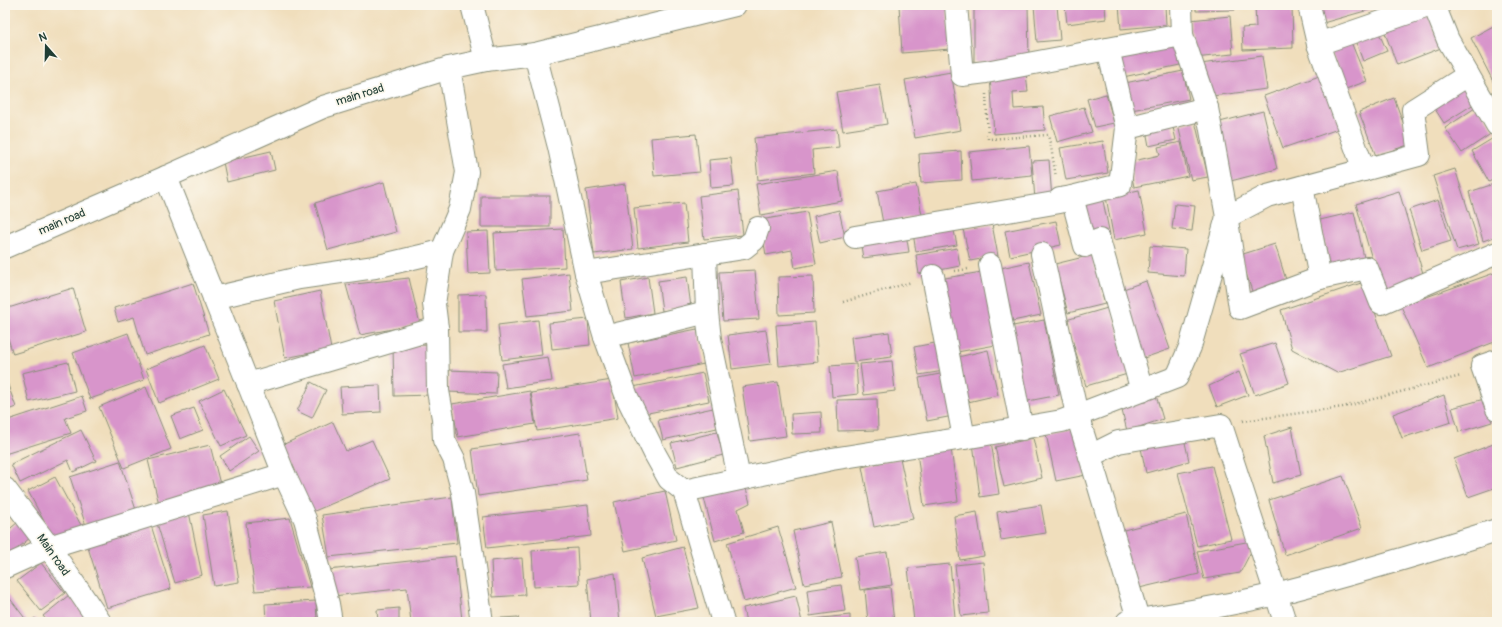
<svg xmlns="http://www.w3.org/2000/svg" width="1502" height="627" font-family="Pangolin,sans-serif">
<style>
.building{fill:#d895cb}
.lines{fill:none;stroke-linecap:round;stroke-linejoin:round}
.minor-casing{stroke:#888e78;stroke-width:24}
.tertiary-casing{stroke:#888e78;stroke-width:24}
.path{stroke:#888e78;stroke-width:2.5;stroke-dasharray:1 3;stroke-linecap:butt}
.minor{stroke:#fff;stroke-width:22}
.tertiary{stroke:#fff;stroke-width:22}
.labels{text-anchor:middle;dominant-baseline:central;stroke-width:3.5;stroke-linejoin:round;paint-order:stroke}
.street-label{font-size:12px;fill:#1f3d34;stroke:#fbf7ec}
</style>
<rect width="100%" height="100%" fill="#fbf7ec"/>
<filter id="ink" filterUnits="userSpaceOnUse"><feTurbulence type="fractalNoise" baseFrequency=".025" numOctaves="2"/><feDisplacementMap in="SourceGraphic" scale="8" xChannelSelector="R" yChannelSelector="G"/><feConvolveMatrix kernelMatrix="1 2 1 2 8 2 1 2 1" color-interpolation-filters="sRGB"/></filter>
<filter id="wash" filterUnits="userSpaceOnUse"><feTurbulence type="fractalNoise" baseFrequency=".012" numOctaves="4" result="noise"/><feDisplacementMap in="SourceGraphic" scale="16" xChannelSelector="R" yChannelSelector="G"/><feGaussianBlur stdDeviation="0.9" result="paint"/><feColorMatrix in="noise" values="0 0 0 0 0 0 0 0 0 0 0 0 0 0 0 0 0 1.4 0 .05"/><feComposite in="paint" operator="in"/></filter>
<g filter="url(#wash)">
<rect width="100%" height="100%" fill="#f0debc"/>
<g id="blocks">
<g class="building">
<path d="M899,5h48l3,44 -48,4z"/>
<path d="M974,5h54l1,56 -55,1z"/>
<path d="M1034,5h23l3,35 -23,2z"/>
<path d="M1065,5h40l1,14 -39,5z"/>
<path d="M1119,5h46l1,20 -45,4z"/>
<path d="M1196,5h39v5l-39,1z"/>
<path d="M1255,5h37l1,43 -50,2 -1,-22 14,-1z"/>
<path d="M1318,5h68l-63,18z"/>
<path d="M1230,16l3,38 -39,4 -4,-38z"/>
<path d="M1429,16l12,32 -44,17 -12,-32z"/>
<path d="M1497,24v65l-26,-51z"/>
<path d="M1378,31l9,20 -24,10 -8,-21z"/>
<path d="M1174,39l6,26 -57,12 -6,-26z"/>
<path d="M1351,42l16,39 -21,8 -16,-39z"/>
<path d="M1262,56l5,33 -63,8 -4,-33z"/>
<path d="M1183,71l6,28 -63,12 -6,-27z"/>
<path d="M951,72l10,58 -46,8 -10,-58z"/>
<path d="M1026,73l2,19 -15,1 1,16 29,-2 2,23 -51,4 -4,-58z"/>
<path d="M1322,75l19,53 -58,20 -19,-52z"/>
<path d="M880,85l7,39 -44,7 -7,-39z"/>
<path d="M1465,85l12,17 -33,21 -11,-17z"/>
<path d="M1106,94l8,29 -19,4 -8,-28z"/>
<path d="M1394,98l17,46 -35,12 -17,-44z"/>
<path d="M1478,106l17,25 -33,22 -17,-25z"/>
<path d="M1084,107l8,25 -35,10 -7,-26z"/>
<path d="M1263,111l14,58 -50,13 -15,-58z"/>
<path d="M1171,119l5,21 -27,6 -4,-21z"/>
<path d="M1195,121l13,56 -17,3 -13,-55z"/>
<path d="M837,129l2,18 -27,3 2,23 -56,7 -4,-42z"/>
<path d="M696,134l4,38 -46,4 -3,-38z"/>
<path d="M1495,137l2,3v37l-8,5 -17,-31z"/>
<path d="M1103,141l5,32 -42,7 -6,-32z"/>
<path d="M1181,142l7,34 -54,11 -5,-25 31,-7 -2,-8z"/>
<path d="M1029,146l3,29 -60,6 -3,-29z"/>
<path d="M271,151l4,19 -48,12 -4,-20z"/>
<path d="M961,151l1,29 -41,3 -2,-29z"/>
<path d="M731,158l3,28 -23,2 -2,-28z"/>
<path d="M1049,160l3,39 -17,1 -3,-39z"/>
<path d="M1455,169l24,75 -22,6 -24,-74z"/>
<path d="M838,171l4,30 -81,14 -5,-31z"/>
<path d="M384,182l12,50 -68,18 -13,-47z"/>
<path d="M1497,183v53l-14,5 -14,-49z"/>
<path d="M625,184l8,65 -39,5 -8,-64z"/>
<path d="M916,184l6,31 -39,8 -6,-32z"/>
<path d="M1139,190l8,43 -33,7 -8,-43z"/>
<path d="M738,191l5,44 -39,4 -5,-43z"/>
<path d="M1399,191l25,86 -43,13 -25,-86z"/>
<rect x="481" y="196" width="69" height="31"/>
<path d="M1102,196l8,39 -23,5 -9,-39z"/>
<path d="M1438,200l13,41 -29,9 -13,-40z"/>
<path d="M684,203l4,39 -50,6 -4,-40z"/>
<path d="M1175,204l20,2 -3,25 -20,-2z"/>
<path d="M839,210l6,27 -25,6 -6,-27z"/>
<path d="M807,212l9,52 -21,4 -3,-18 -26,5 -6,-35z"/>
<path d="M1354,212l11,50 -35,7 -10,-49z"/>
<path d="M1056,221l5,24 -51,11 -5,-25z"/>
<path d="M992,224l6,32 -28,5 -7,-32z"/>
<path d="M953,226l4,19 -41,7 -3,-19z"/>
<path d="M563,229l2,38 -69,4 -2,-38z"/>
<path d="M488,231l2,42 -22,1 -2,-42z"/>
<path d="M906,234l3,18 -46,6 -3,-18z"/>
<path d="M1275,244l12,39 -34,11 -13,-39z"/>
<path d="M1150,246l36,3 -2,27 -36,-3z"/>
<path d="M957,248l3,18 -41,8 -3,-19z"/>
<path d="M1092,255l13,49 -37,9 -13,-49z"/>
<path d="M1029,262l12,53 -33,7 -12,-53z"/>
<path d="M755,270l4,49 -36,2 -4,-49z"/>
<path d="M988,271l13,73 -49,9 -13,-74z"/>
<path d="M1497,272v69l-69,27 -27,-62z"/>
<path d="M569,273l4,38 -46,5 -5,-37z"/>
<path d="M813,276l1,37 -35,2 -1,-38z"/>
<path d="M648,277l5,36 -27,5 -5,-36z"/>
<path d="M687,277l4,30 -29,4 -4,-30z"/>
<path d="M409,278l11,46 -60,11 -14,-50z"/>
<path d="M1146,281l24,68 -29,10 -23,-68z"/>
<path d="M1364,282l27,74 -54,17 -45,-24 -11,-39z"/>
<path d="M193,283l16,51 -64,21 -11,-38 -16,5 -4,-14z"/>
<path d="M73,288l13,44 -73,22 -8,-25v-20z"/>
<path d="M320,291l11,58 -46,9 -11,-57z"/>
<path d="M486,294l1,38h-29v-37z"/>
<path d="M1111,307l20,66 -45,13 -20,-66z"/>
<path d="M588,319l2,26 -38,4 -3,-26z"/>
<path d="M538,320l4,35 -40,5 -4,-35z"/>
<path d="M1044,320l15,75 -36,7 -15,-75z"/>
<path d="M815,322l3,40 -39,4 -3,-41z"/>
<path d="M697,329l7,35 -69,14 -7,-35z"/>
<path d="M766,330l5,34 -39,5 -4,-34z"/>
<path d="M889,332l3,25 -38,5 -3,-25z"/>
<path d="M128,333l16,47 -54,19 -17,-46z"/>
<path d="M940,342l4,29 -25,4 -5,-28z"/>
<path d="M1275,343l14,40 -34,12 -15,-41z"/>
<path d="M205,345l14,34 -60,24 -13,-34z"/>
<path d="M430,345l2,50 -38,1 -1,-50z"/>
<path d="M988,350l10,45 -30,7 -10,-45z"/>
<path d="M548,357l4,24 -46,7 -4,-24z"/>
<path d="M892,361l3,30 -31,4 -4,-31z"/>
<path d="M68,362l7,29 -46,11 -7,-29z"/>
<path d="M856,364l2,30 -26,3 -2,-31z"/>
<path d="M449,370l48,2 -1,22 -48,-2z"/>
<path d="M1239,372l9,23 -31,12 -8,-21z"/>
<path d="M703,373l6,28 -71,14 -5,-28z"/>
<path d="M945,373l8,43 -26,5 -8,-43z"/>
<path d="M5,377l11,30 -11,4z"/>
<path d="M612,380l6,38 -81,13 -6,-38z"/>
<path d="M311,382l15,8 -14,28 -15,-7z"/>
<path d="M778,382l8,54 -36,5 -8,-54z"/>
<path d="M380,385l1,27 -39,2 -2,-27z"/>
<path d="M1153,385l10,34 -36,12 -8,-33z"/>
<path d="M146,387l25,62 -47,19 -25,-61z"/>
<path d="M224,389l22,46 -25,11 -22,-45z"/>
<path d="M530,391l5,33 -77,13 -6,-33z"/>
<path d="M1444,395l7,27 -49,16 -9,-24z"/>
<path d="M82,396l5,15 -22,7 6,15 -66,21v-33z"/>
<path d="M877,399l1,31 -40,1 -1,-31z"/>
<path d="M1484,399l8,23 -33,10 -7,-24z"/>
<path d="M194,408l9,22 -23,9 -9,-23z"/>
<path d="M713,408l4,20 -54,12 -5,-20z"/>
<path d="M821,412l1,21 -30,1 -1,-20z"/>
<path d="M333,422l13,29 26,-11 18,39 -78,33 -32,-66z"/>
<path d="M1292,427l9,48 -28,8 -9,-47z"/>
<path d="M1077,428l9,47 -30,6 -10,-47z"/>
<path d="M81,430l15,31 -23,11 -5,-12 -48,23 -9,-19z"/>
<path d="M717,432l6,23 -46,12 -6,-24z"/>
<path d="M580,433l7,47 -109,16 -6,-47z"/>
<path d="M1183,433l6,28 -43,12 -6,-30z"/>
<path d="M249,436l10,15 -30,20 -9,-15z"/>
<path d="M1033,438l9,40 -38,9 -9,-40z"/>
<path d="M991,441l8,53 -19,3 -7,-54z"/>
<path d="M1496,443l1,44 -29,10 -14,-38z"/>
<path d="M210,445l11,43 -62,16 -11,-44z"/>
<path d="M951,448l7,53 -34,5 -7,-54z"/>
<path d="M900,458l13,61 -39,8 -12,-60z"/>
<path d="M120,461l17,52 -50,16 -17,-52z"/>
<path d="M1212,466l19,73 -34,7 -19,-73z"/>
<path d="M1343,476l19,52 -77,27 -16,-55z"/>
<path d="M55,477l27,50 -27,15 -27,-51z"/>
<path d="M744,481l6,22 -12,6 6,23 -29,9 -12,-47z"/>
<path d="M665,491l11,49 -51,11 -11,-49z"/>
<path d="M452,497l5,46 -128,14 -7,-42z"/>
<path d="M588,505l3,31 -104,12 -4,-31z"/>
<path d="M1041,505l5,28 -45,7 -4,-28z"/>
<path d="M5,506l6,8 -6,5z"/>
<path d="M228,511l11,71 -25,4 -11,-71z"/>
<path d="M189,512l13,63 -27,8 -19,-63z"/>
<path d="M977,512l7,44 -24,4 -6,-44z"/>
<path d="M1186,514l13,60 -64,15 -15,-58z"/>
<path d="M290,518l20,69 -55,4 -9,-68z"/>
<path d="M18,522l13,15 -26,22v-26z"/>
<path d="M150,522l21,67 -64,19 -21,-67z"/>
<path d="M831,522l11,55 -38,7 -11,-53z"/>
<path d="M778,527l18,60 -52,15 -17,-59z"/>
<path d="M1257,540l-17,33 -36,6 -7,-28z"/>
<path d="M683,547l16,61 -43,8 -14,-58z"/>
<path d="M577,548l2,36 -45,3 -2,-36z"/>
<path d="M887,552l5,33 -32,5 -5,-33z"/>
<path d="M455,556l7,64 -15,2h-36l-4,-34 -74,8 -5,-26z"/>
<path d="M522,558l3,37 -32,2 -2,-36z"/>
<path d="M983,562l5,51 -27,3 -6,-51z"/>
<path d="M41,563l24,30 -24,18 -24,-30z"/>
<path d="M950,564l5,53 -41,4 -6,-53z"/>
<path d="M615,573l5,49h-29l-4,-43z"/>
<path d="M841,585l4,26 -35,5 -3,-26z"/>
<path d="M890,587l4,35h-26l-3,-32z"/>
<path d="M5,592l22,29 -1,1h-21z"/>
<path d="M69,595l22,27h-43l-5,-6z"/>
<path d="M796,596l6,26h-56l-3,-14z"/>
<path d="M316,601l1,21h-51l-1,-18z"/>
<path d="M399,608v14h-21l-1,-12z"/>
<path d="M850,615v7h-37v-3z"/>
<path d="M518,617l1,5h-31l-1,-3z"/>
<path d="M35,618l4,4h-9z"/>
</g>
</g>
</g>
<g filter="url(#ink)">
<use href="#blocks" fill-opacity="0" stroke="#888e78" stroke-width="1"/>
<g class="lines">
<defs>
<g id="minor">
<path d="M472,5l14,55"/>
<path d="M956,5l6,70 24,-3 196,-37"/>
<path d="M1181,5l1,30 25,73 20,109 40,-21 152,-41 -6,-45 55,-35"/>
<path d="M1309,5l9,39 46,126"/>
<path d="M1434,5l14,35 49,85"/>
<path d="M1318,44l113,-39"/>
<path d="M1108,49l19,79 80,-20"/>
<path d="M535,54l24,93 27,126 19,64 22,60 28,57 14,25 15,12 148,-32 132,-21 98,-17 115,-44 13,-30 37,-130"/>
<path d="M449,68l18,104 -7,37 -18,42 -8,53 3,24 1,63 5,27 1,22 10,19 9,34 19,129"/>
<path d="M1302,187l18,91 47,-10 14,35 116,-50"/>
<path d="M1072,197l13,49 14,-6 43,151"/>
<path d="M1060,199l12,-2 48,-12 7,-57"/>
<path d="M1228,227l12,81 80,-30"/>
<path d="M855,237l205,-35"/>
<path d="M5,247l161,-70 157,-70 126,-39 37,-8 49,-6 200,-49"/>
<path d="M705,254l2,58 3,27 29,139"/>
<path d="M1042,254l35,161 13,41 28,-14 103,-17 64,197"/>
<path d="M990,265l32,164"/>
<path d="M586,273l158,-25 10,-8 4,-12"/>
<path d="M933,276l31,162"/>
<path d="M214,298l85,-20 76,-11 67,-16"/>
<path d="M605,337l102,-25"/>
<path d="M1497,361l-15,5 15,43"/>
<path d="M248,384l189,-56"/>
<path d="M1090,456l49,166"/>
<path d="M284,474l21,45 23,85 3,18"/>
<path d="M684,491l39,131"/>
<path d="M5,567l44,-20 235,-73 -118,-297"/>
<path d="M1127,622c50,-8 100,-16 149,-28 74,-19 148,-41 221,-64"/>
</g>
<path id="tertiary" d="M5,489l44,58 51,75"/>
</defs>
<use href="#minor" class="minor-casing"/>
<use href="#tertiary" class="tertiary-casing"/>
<g class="path">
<path d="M986,94l2,45 60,-4 3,12 5,30"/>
<path d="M955,271l13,-2"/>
<path d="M843,302l69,-20"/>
<path d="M1243,421l100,-14 118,-31"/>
</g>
<use href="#minor" class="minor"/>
<use href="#tertiary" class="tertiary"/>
</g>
</g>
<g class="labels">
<g class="street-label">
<text transform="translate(360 95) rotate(-17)">main road</text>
<text transform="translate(62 222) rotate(-23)">main road</text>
<text transform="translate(53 555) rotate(55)">Main road</text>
</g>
</g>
<rect width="1502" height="627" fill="none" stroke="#fbf7ec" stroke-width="20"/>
<g transform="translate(46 46) rotate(340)" stroke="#fbf7ec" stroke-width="3" paint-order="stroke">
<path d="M0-3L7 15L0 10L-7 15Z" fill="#1f3d34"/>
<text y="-6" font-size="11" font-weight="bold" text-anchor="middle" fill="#1f3d34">N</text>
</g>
</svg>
